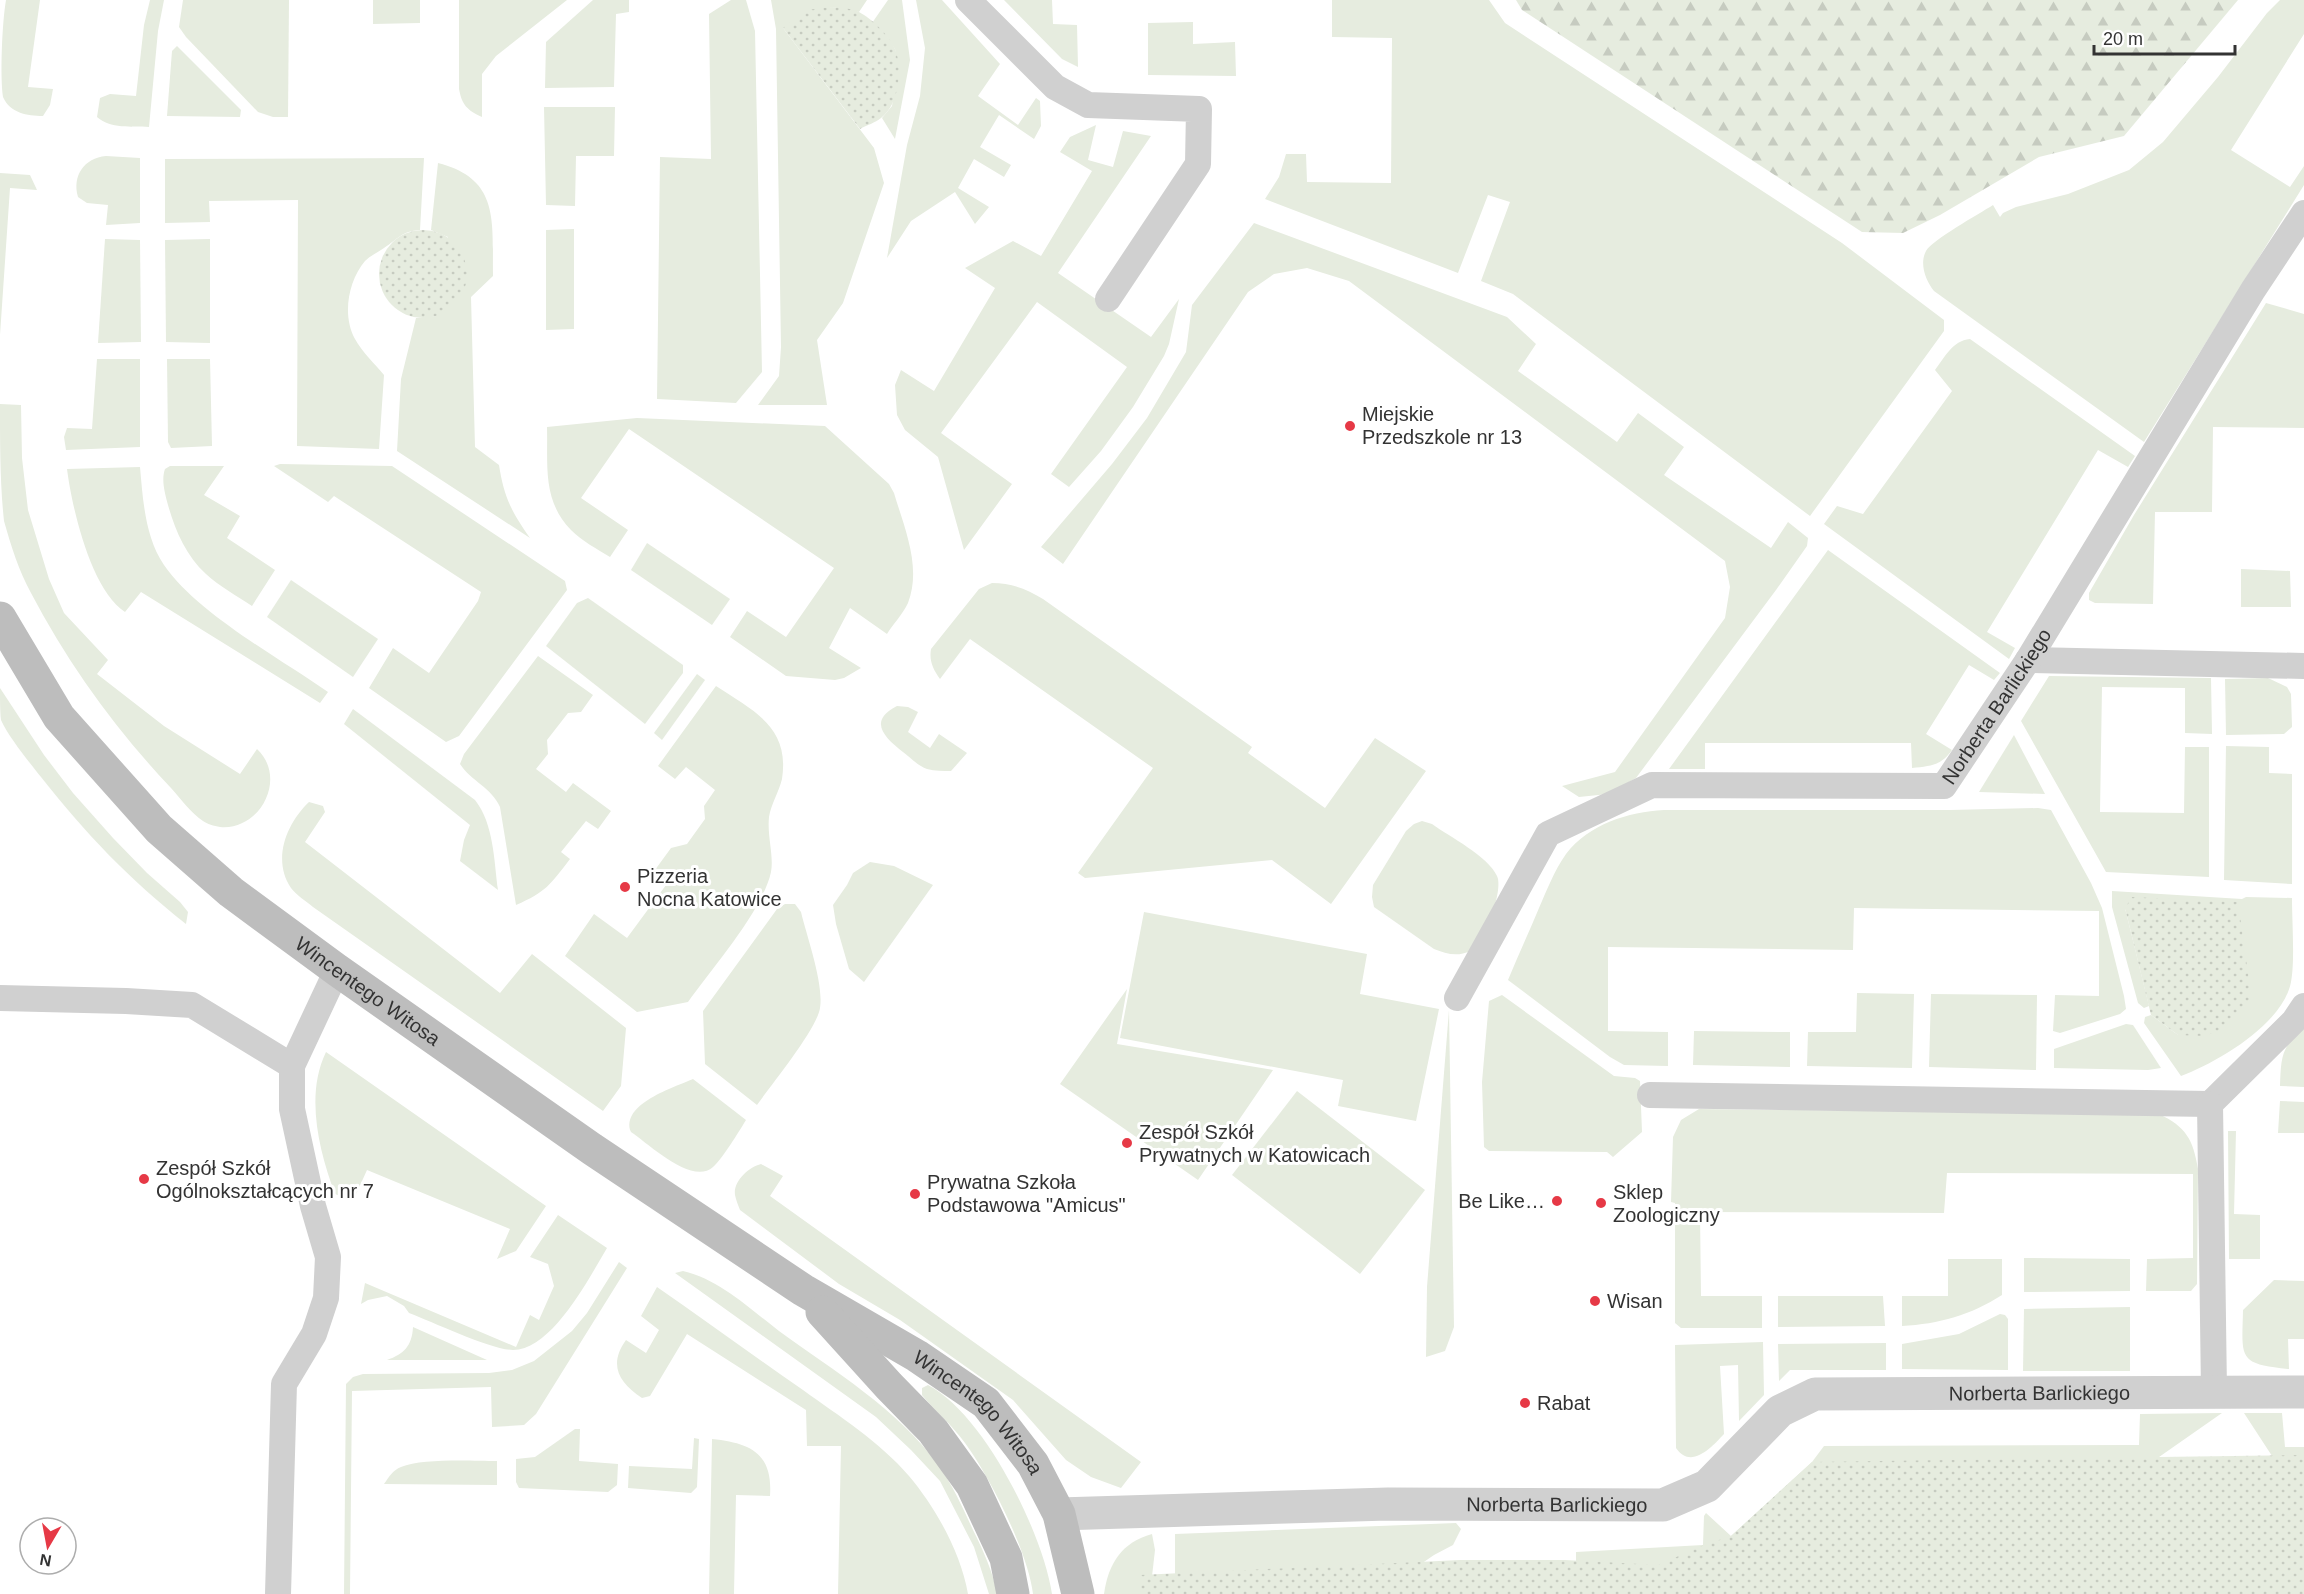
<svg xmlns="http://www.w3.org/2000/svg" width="2304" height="1594" font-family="Arial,sans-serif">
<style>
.grass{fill:#e6ecdf}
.forest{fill:url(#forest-firs)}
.park{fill:url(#park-dots)}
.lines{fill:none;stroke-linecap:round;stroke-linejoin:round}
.lane{stroke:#d0d0d0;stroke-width:26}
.street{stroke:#d0d0d0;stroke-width:33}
.secondary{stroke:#bdbdbd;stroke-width:33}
.poi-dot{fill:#e63946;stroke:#fff;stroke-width:2}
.labels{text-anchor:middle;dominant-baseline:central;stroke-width:6;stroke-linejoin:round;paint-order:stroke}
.poi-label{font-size:20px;fill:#333;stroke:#fff;text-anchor:start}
.street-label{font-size:20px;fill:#333;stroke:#fff}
</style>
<defs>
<pattern id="forest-firs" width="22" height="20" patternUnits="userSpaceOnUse" patternTransform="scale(1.5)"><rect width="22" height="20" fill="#e6ecdf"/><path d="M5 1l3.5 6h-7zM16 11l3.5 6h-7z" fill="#c6cbc0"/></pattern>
<pattern id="park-dots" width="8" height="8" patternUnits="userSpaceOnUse" patternTransform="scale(1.5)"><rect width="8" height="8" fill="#e6ecdf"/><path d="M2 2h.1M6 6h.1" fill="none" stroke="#c6cbc0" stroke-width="1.8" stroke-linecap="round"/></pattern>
</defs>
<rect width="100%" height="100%" fill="#fff"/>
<g class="grass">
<path d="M6,0h34l-12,87 25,2 -3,16 -7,11c-16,0 -33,-3 -40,-19 -3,-20 -1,-74 3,-97z"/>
<path d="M150,0h14l-6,31 -9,96c-17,-1 -39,2 -52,-10l3,-19 10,-4 26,2 8,-71z"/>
<path d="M183,0h106l-1,117h-15l-15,-5 -72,-75 -7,-10z"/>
<path d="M373,0h47v23l-47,1z"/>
<path d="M459,0h108l-71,56 -14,18v43c-15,-7 -20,-12 -23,-28z"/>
<path d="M593,0h36v12l-13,2 -2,73 -69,1 1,-46z"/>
<path d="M731,0h15l9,31 7,341 -26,31 -79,-4 3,-242 51,2 -2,-145z"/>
<path d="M771,0h96l-8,12 -27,-5 -49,21 91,120 10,35 -41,120 -26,37 10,65h-69l21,-29 2,-29 -5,-318z"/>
<path d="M888,0h14l8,60 -15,79 -13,-21 10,-12 6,-41 -3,-16 -10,-15 -13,-11z"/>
<path d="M916,0h26l58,64 -22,32 40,29 18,-27 4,3 1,25 -7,13 -35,-24 -19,32 31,18 -7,12 -30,-18 -16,29 31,19 -14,17 -20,-32 -44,29 -24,37 20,-113 13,-49 5,-48z"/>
<path d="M1004,0h48l1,24 24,1 1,42 -16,-8z"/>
<path d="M1332,0h157l16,23 337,220 102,77v11l-134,185 -297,-222 -32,-13 29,-79 -22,-7 -30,78 -193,-74 14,-22 7,-23h20l1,28 84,1 1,-145 -60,-1z"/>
<path d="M2280,0h24v34l-73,116 59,37 14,-21v19l-160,257 -210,-151c-8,-10 -15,-27 -8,-40 6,-11 53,-37 67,-46l7,12 3,-4 13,-6 52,-13 61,-24 34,-28 55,-65 49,-64z"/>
<path d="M1193,22v22l42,-2 1,34 -88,-1v-52z"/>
<path d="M177,46l64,64 -1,7 -73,-1 5,-65z"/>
<path d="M544,107h71l-1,49h-38l-1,50 -29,-1z"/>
<path d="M1096,125l-8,35 25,7 10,-36 28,5 -93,137 93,64 28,-38 -10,45 -5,12 -31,51 -32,44 -32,36 -18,-13 76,-107 -90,-65 -96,131 71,51 -48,66 -26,-93 -33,-27 -8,-15 -2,-30 6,-15 33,21 61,-103 -30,-20 48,-27 28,15 51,-85 -32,-19 10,-15z"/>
<path d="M106,156l34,2v65l-34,2 2,-20 -21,-2 -9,-6c-6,-21 6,-39 28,-41z"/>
<path d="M424,158l-4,72c-18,1 -22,9 -36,18 -6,4 -14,8 -19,13 -17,20 -23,55 -10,78 7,13 20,25 29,36l-5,74 -82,-3 1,-246 -89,1 1,21 -45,1v-64z"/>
<path d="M438,163c63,16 54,60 55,113l-22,21 4,150 24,18c5,32 12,46 31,73l-133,-87 4,-72 15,-61 20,-2 12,-79 -17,-7z"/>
<path d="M0,173l30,2 7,15 -27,-2 -10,147z"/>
<path d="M1254,223l253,94 29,27 -18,27 99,71 21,-29 46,34 -20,28 107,73 17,-26 20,16 -1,8 -31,44 -140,188 -28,16 -29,3 -17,-11 53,-14 110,-154 5,-31 -5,-26 -376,-280 -42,-13 -33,6 -26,18 -185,272 -22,-17 71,-83 35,-46 39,-66 6,-47z"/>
<path d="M574,229v100l-28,1v-100z"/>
<path d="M105,239l35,1 1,102 -43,1z"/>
<path d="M210,239v104l-44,-1 -1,-102z"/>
<path d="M2266,303l38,11v114l-91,-1 -1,85h-57l-2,92 -58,-1 -6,-3v-7l45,-78z"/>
<path d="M1970,339l165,117 -7,11 -30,-17 -111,182 28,16 -6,11 -185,-135 13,-18 26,8 89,-123 -17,-21c10,-13 17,-29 35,-31z"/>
<path d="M97,359h43v88l-74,3 -2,-13 3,-9 25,1z"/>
<path d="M167,359h43l2,87 -41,2 -3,-6z"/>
<path d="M0,404l21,1 1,53 6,52 21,69 15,34 44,47 -11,14 67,52 76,48 17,-25c31,29 3,82 -37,78 -6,-1 -13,-3 -17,-6 -12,-8 -22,-22 -32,-33 -54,-57 -103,-124 -140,-195 -12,-22 -20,-47 -27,-72 -4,-37 -4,-79 -4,-117z"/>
<path d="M637,418l188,8 64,58 5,9c10,34 28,74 14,110 -5,11 -15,21 -21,31l-37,-26 -21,40 32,20 -17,10 -9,2 -49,-4 -56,-39 17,-26 39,26 48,-69 -205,-139 -48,69 47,32 -18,27c-13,-8 -28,-16 -39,-27 -29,-30 -23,-64 -24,-103z"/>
<path d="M280,464l112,2 173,115 2,9 -108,146 -13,6 -77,-54 24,-40 36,25 49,-72 3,-9 -147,-96 -6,6 -54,-36z"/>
<path d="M170,466h54l-20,29 36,21 -13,22 48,32 -23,36c-15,-10 -33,-20 -46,-32 -20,-18 -31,-44 -38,-69 -3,-11 -7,-25 -3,-36z"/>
<path d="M140,467c3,33 5,70 24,98 33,48 115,93 164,127l-8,11 -179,-111 -16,20c-34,-22 -53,-104 -58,-143z"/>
<path d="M647,543l83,56 -18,26 -81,-55z"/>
<path d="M1828,550l172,123 -6,7 -25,-15 -43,69 26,16c-11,16 -22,16 -40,18l-1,-25h-206v26h-36z"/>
<path d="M2241,569l49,2 1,36h-50z"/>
<path d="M291,580l87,59 -25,38 -86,-60z"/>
<path d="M992,583c19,0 35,6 51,16l209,148 -4,6 77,55 50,-70 51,33 -95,133 -59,-44 -187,18 -7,-5 75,-105 -183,-129 -30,40c-7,-10 -11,-18 -9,-30l48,-60z"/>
<path d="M588,598l95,67v8l-38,51 -99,-78 31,-43z"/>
<path d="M538,656l55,39 -12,17 -13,1 -21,27 1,14 -12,15 30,23 7,-9 38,28 -13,18 -12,-8 -25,31 9,7c-20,26 -24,33 -54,46l-16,-98c-8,-19 -29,-26 -40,-43l4,-10z"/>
<path d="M697,674l8,6 -43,60 -8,-7z"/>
<path d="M2049,676l162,2 1,56 -27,-1v-45l-83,-1 -2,125 84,1 1,-66h24v130l-103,-5 -85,-151z"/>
<path d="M2268,678l19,9 4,7 1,33 -8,7 -58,1 -1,-56z"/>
<path d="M716,686c38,25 74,41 66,93 -3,13 -11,25 -13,38 -2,19 5,39 2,55 -8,38 -59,96 -83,130l-51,10 -72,-56 29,-42 33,24 39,-53 -14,-11 19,-26 16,-4 18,-25 -1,-13 11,-16 -29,-23 -11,12 -17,-13z"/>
<path d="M0,688l44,67 29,38 40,45 34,35 33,29 8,10 -2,12c-58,-46 -100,-90 -145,-147 -12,-15 -33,-41 -40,-57 -1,-8 -1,-23 -1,-32z"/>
<path d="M897,706l11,1 10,5 -10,20 22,16 9,-14 28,19 -16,18c-8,0 -16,0 -24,-2 -9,-3 -17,-12 -24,-17 -18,-14 -36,-31 -6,-46z"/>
<path d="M353,709l122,91c19,24 19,61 23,90l-38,-29 4,-21 6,-15 -126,-101z"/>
<path d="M2014,735l31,59 -66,-2z"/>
<path d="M2226,746l43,1v26l23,1v110l-68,-4z"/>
<path d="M309,802l14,4 2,6 -20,30 195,151 32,-39 94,74 -5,58 -18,25 -290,-204c-7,-6 -17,-12 -22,-19 -19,-28 -5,-64 18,-86z"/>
<path d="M2038,808l13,2 40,73 11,25 22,88 2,13 -6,5 -60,19 -7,-2 2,-36 44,1v-85l-245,-3 -1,42 -245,-3v84l60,1v34l-44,-1 -14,-8 -102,-77c10,-24 21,-48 31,-72 8,-18 15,-37 27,-54 23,-30 62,-42 98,-44h286z"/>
<path d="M1422,821l10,3c18,13 56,32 65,52 7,14 -13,68 -27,75 -12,6 -24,3 -36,-2l-60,-42 -2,-10 1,-12 33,-54 8,-7z"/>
<path d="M870,862l24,4 39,19 -69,97 -15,-13 -13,-45 -3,-19 14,-20 6,-12z"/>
<path d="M2112,891l130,8 4,-2 46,1c0,24 3,63 -1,84 -8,42 -73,80 -110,94l-37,-53 1,-6 6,-2 27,20 -53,-127 24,98 -5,2 -6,-5 -26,-96z"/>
<path d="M785,904h10l6,8c6,25 23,72 19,96 -3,21 -49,77 -63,97l-52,-41 -2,-53 74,-102z"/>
<path d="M1144,912l223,42 -7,40 79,15 -23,112 -78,-15 5,-26 -223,-42z"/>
<path d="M1127,989l-10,55 156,26 -75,110 -138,-96z"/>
<path d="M1857,993l57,1 -2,74 -105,-2 1,-34h48z"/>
<path d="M1931,994l106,1 -1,75 -107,-3z"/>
<path d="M1502,995l112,81 21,2 5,3 2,51 -29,25 -6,-5 -118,-1 -5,-4 -2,-65 7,-81z"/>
<path d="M1449,1010l5,317 -9,24 -19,6 1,-70z"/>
<path d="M2126,1024l7,1 28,43 -13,2 -94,-2v-19z"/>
<path d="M2304,1028v59l-24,-1c1,-28 1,-40 24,-58z"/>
<path d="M1694,1031l96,1v35l-97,-2z"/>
<path d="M326,1052l220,154 -30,45 -19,8 13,-30 -143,-59 -14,31 -18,-7c-16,-43 -30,-99 -9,-142z"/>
<path d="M693,1079l53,41c-8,13 -23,38 -33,47 -21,19 -64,-23 -82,-35 -11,-28 44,-45 62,-53z"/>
<path d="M1297,1091l128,99 -65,84 -128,-99z"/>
<path d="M2280,1101l24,1v31h-26z"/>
<path d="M1699,1109l460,5c27,13 34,25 39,55l-1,115 -6,7h-45l1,-32 46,-1v-84l-246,-1 -3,40 -244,-1 1,84h61v32h-81l-6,-5v-120l-4,-1 2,-65 8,-17z"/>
<path d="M2228,1131h8l-2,83 26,1v44h-31z"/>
<path d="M761,1164l22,12 -13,20 371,266 -20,26 -30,-11 -25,-17 -53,-60 -113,-80 -61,-36 -99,-74c-2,-5 -4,-10 -5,-15 -2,-14 14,-28 26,-31z"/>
<path d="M558,1215l49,33c-18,30 -55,102 -94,102 -22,0 -80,-28 -104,-37l-5,-7 -17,-10 -19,4 -7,4 4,-21 151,64 14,-32 9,5 15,-34 -6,-22 -18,-7z"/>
<path d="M2024,1258l106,1v32l-106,1z"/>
<path d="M1948,1259h54v36c-31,20 -63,29 -100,31v-30h46z"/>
<path d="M619,1262l8,6 -91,146 -12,11 -32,2 -1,-40 -139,4 -2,203h-6l2,-210 7,-7 10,-3 126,-1 23,-3 22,-9 38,-30 15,-18z"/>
<path d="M683,1271c36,8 67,38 96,60 55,40 119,78 160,135 14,20 24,42 34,64 10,20 20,42 24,64h-8l-15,-47 -34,-66 -29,-31 -35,-33 -201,-144z"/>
<path d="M2274,1280l30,1v58h-16l1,30c-52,-5 -47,-11 -46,-59z"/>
<path d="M657,1287c49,34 97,69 146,103 36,26 77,52 106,86 27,32 52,77 59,118h-130l3,-148h-34l-1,-36 -119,-76 -37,62 -8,2c-23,-15 -34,-33 -16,-58l20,13 13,-23 -18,-14z"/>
<path d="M1778,1296h105l2,30 -107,1z"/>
<path d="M2130,1307v64h-107l1,-62z"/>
<path d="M2000,1314l5,1 3,4v51l-106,-1v-25l57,-10z"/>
<path d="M413,1327l74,33h-100c17,-6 25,-14 26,-33z"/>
<path d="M1763,1342l1,53 -25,26 -1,-56 -18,1 4,68c-12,13 -33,36 -48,14l-1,-103z"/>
<path d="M1886,1343v27h-96l-11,11 -1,-37z"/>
<path d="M928,1385c56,29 115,148 124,209h-19c-5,-42 -43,-117 -68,-151 -13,-18 -30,-32 -43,-48v-7z"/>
<path d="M2222,1413l-259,181 -178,-23 -209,-6v-13l127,-7 1,-29 2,-3 25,23 81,-74 12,-16 315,-1 1,-31z"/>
<path d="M2244,1413h38l3,34h19v58z"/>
<path d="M575,1429h5l-1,32 39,3 -1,21 -9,7 -89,-4 -3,-6v-23l19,-2z"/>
<path d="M694,1438l5,1 -2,48 -6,6 -63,-5 1,-22 63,3z"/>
<path d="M712,1439c38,4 61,14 58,57l-34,-1 -2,99h-25z"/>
<path d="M497,1461v24l-113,-1c5,-7 9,-14 17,-17 21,-9 72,-6 96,-6z"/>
<path d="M1456,1523l5,6 -8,16 -19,10 -32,22 -227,17v-60z"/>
<path d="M1152,1534l3,16 -5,44h-46c4,-30 18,-52 48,-60z"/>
</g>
<path class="forest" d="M1516,0h722l-114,136 -85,21 -99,58 -37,18 -41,-1 -340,-222z"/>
<g class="park">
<path d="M832,7c8,1 20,1 27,5 13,7 30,23 36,37 8,19 4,56 -14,69 -6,5 -14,7 -21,11l-77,-101 23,-18z"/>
<circle cx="423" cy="274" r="44"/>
<path d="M2132,897l106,5 14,100 -27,26 -20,8 -27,-1 -27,-20 -26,-107z"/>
<path d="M2304,1455v139h-1164v-19l320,-15h105l93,5 46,-20 27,-9 81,-74z"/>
</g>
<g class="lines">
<g class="lane">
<path d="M968,0l87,87 33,18 111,4 -1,55 -90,135"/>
<path d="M2028,660l276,6"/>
<path d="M0,998l126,3 66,4 100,61"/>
<path id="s1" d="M1457,998l91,-164 104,-49 292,1 84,-126 225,-370 51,-77"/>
<path d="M1650,1095l560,9 84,-83 10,-15"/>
<path d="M2210,1104l4,287"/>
<path d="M278,1594l6,-210 30,-50 12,-36 2,-41 -15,-51 -21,-97v-43l45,-96"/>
</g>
<path class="street" id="s2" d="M1059,1514l329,-10 275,1 44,-19 73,-75 35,-17 489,-2"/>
<g class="secondary">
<path id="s3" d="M0,618l59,99 100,112 72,63 106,78 255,179 211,141 114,66 69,47 47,61 26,50 19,80"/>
<path d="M822,1312l67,74 44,45 39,54 34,73 7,36"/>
</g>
</g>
<g class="poi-dot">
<circle cx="1350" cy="426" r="6"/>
<circle cx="625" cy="887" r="6"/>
<circle cx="1127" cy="1143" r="6"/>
<circle cx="144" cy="1179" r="6"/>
<circle cx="915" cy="1194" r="6"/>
<circle cx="1557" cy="1201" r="6"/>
<circle cx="1601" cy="1203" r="6"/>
<circle cx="1595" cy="1301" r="6"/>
<circle cx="1525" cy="1403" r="6"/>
</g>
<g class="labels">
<g class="poi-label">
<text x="1362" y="414">Miejskie<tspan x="1362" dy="23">Przedszkole nr 13</tspan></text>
<text x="637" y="876">Pizzeria<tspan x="637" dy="23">Nocna Katowice</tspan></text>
<text x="1139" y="1132">Zespół Szkół<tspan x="1139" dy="23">Prywatnych w Katowicach</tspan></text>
<text x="156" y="1168">Zespół Szkół<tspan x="156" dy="23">Ogólnokształcących nr 7</tspan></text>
<text x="927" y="1182">Prywatna Szkoła<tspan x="927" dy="23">Podstawowa "Amicus"</tspan></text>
<text x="1613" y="1192">Sklep<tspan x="1613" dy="23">Zoologiczny</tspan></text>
<text x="1545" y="1201" text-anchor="end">Be Like…</text>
<text x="1607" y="1301">Wisan</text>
<text x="1537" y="1403">Rabat</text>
</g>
<g class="street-label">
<text stroke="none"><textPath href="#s1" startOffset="690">Norberta Barlickiego</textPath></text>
<text stroke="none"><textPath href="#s3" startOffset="530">Wincentego Witosa</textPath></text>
<text stroke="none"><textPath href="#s2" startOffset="1020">Norberta Barlickiego</textPath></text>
<text stroke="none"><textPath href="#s3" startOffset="1274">Wincentego Witosa</textPath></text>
<text stroke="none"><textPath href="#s2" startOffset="498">Norberta Barlickiego</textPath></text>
</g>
</g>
<g transform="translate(48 1546) rotate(190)"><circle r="28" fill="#ffffff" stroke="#adadad" stroke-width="1.5"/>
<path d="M0-4.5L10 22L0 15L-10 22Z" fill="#e63946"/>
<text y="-9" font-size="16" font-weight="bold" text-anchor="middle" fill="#333333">N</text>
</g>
<path d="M2094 45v9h141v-9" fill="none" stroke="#333333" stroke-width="3"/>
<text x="2103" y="45" font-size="18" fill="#333333" stroke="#ffffff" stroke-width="4.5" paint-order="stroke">20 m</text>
</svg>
